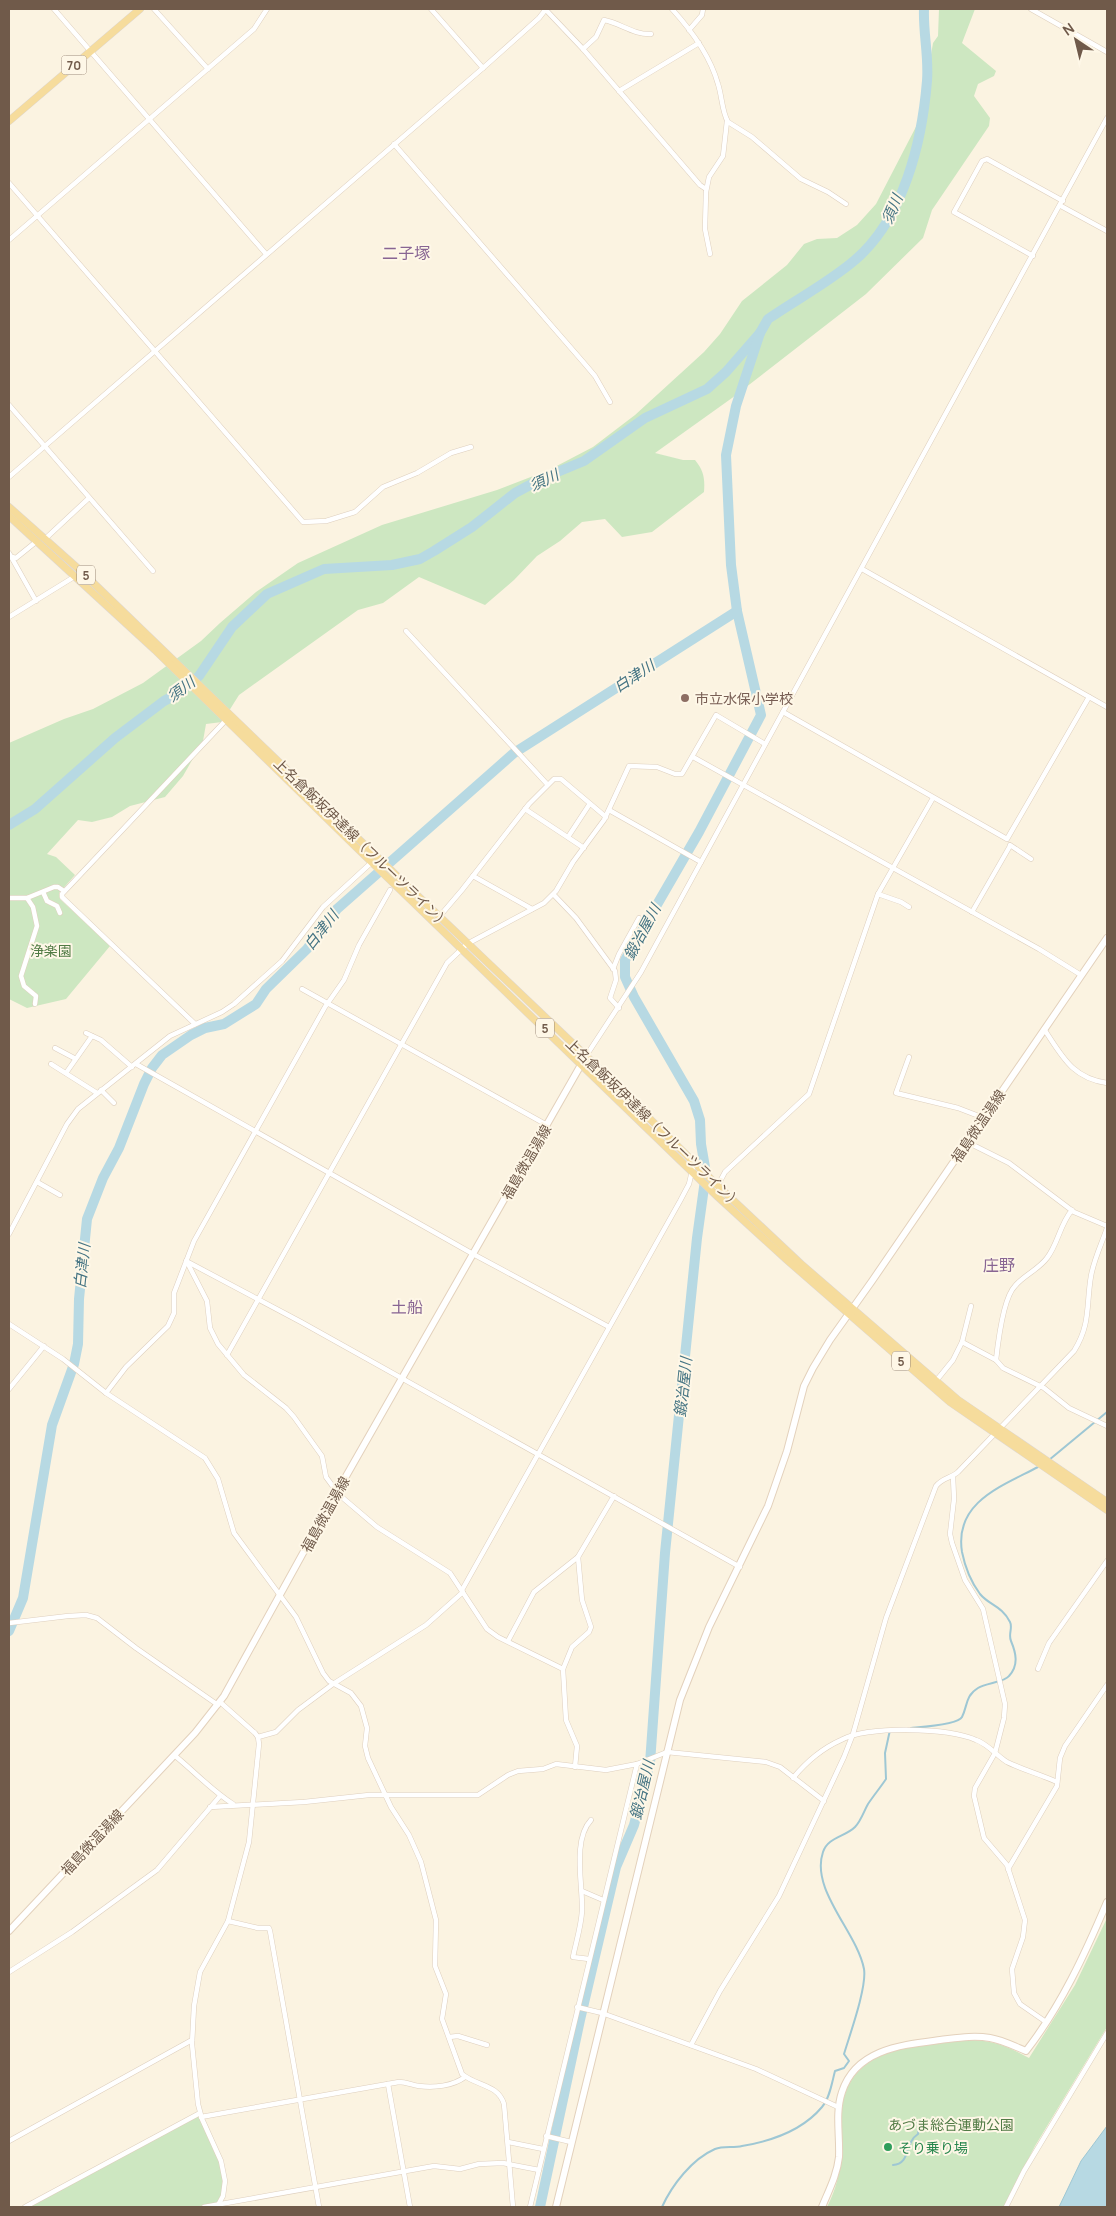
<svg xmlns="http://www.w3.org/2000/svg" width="1116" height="2216" font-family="Manrope,'Noto Sans JP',sans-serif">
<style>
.green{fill:#cde7c1}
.water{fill:#b7d9e3;stroke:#9ec7d4}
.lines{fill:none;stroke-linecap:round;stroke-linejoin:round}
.stream{stroke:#9ec7d4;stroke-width:2}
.river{stroke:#b7d9e3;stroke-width:10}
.street-casing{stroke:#decfbe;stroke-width:5.5}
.secondary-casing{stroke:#e3d1bc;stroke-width:8}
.primary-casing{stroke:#ddd7d4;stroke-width:8}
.street{stroke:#fff;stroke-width:4.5}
.secondary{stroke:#fff;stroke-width:6}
.primary{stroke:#f6dc9c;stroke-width:7}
.education-dot{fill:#8d6e63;stroke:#fef7e7;stroke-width:2}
.leisure-dot{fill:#2e9e5b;stroke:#fef7e7;stroke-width:2}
.labels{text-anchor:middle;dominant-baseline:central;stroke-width:4;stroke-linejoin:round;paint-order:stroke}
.shield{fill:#fef7e7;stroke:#9b8979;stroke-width:1}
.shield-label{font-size:12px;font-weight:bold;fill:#705a4a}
.education-label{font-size:14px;fill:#785e54;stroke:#fef7e7;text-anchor:start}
.street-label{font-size:14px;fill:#705a4a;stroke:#fef7e7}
.park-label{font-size:14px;fill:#517b45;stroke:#fef7e7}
.leisure-label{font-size:14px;fill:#27864d;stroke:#fef7e7;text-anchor:start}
.water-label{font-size:15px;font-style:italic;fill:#457483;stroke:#fef7e7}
.quarter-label{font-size:16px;fill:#886593;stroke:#fef7e7}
</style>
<rect width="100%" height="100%" fill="#fbf3e1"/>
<g class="green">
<path d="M939,9h36l-13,34 34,28 -2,5 -16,8 -4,12 16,22 -1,8 -57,84 -9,28 -57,56 -134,104 -77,55 28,7h12c9,11 10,19 9,32l-52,40 -30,5 -17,-18 -23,3 -22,19 -23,15 -23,24 -29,25 -66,-28 -36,26 -25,7 -119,85 -17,27 -16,2 -3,17 -20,35 -18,21 -35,9 -18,11 -20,5 -14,-2 -31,34 9,3 19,18 -16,18 1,6 50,47 -44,53 -39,9 -18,-9v-256l55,-24 29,-10 50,-26 58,-42 19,-18 36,-31 42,-29 84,-38 115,-35 52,-20 44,-23 42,-32 69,-63 16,-18 22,-33 45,-36 17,-21 13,-5 20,-1 20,-13 19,-21 44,-85 13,-76 5,-7z"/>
<path d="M1107,1918v109l-72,119 -31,61h-177c9,-17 13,-35 15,-55 1,-14 -2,-28 0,-42 2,-32 25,-52 54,-61 11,-3 23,-4 34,-5 43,-6 60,-8 99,14l46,-73z"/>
<path d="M198,2115c10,23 38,67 18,89l-24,3h-167z"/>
</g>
<path class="water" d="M1107,2126v81h-48l22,-46z"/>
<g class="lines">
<g class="stream">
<path d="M1049,1460l58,-48"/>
<path d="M911,1728c10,-1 47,-3 51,-11 6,-12 3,-21 16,-29 8,-5 27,-6 31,-12 10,-11 7,-23 2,-35 -3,-7 2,-13 -1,-19 -8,-16 -21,-17 -30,-28 -9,-12 -15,-27 -18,-42 -8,-50 40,-66 76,-85"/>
<path d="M893,2165c18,-1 11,-22 25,-31l1,-7"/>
<path d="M662,2207c10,-22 30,-48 53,-58 8,-3 19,-1 27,-3 30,-5 60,-15 80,-39 8,-9 10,-25 13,-36l9,-3 5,-7 -5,-7c6,-20 23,-67 20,-85 -7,-37 -54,-79 -41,-117 5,-15 22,-15 32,-25 6,-6 9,-16 13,-23 6,-9 12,-16 18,-25l-1,-26 5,-23"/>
</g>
<g class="river">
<path d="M9,825l26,-16 80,-71 49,-37 13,-7 22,-18 33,-49 35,-33 57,-25 68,-4 28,-6 14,-8 38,-24 43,-34 28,-15 41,-17 61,-43 62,-29 19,-17 34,-39 8,-14c29,-20 60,-36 87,-59 49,-42 67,-118 72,-179 2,-25 -4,-48 -3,-72"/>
<path d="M9,1631l14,-33 29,-173 22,-61 4,-20 1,-45 8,-80 16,-41 16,-30 25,-64 8,-16 10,-13 29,-20 14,-7 19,-4 32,-20 10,-15 41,-40 30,-40 177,-156 223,-142"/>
<path d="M540,2207l40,-187 36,-153 18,-42 16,-62 15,-210 32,-315 9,-65 -5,-29 -1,-24 -6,-19 -60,-104 -9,-20v-17l74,-128 62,-117 -24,-104 -6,-46 -5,-110 10,-49 24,-73"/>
</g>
<defs>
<g id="street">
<path d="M54,9l212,245"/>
<path d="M154,9l54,60"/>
<path d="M431,9l52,59"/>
<path d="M672,9c20,22 38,46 46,75 4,12 4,28 10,38l24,15 49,42 27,13 18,12"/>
<path d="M1031,9l76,43"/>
<path d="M546,10l37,39 117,136 6,4"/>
<path d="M689,30l13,-15 1,-6"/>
<path d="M583,49l13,-12 8,-17c16,3 30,15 47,14"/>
<path d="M619,91l80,-48"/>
<path d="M394,144l190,219 11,13 15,26"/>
<path d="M9,183l294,339 23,-1 29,-9 28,-25 34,-14 34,-20 20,-6"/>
<path d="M1061,206l46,25"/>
<path d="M9,240l245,-211 13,-20"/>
<path d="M710,254l-5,-25 1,-37 3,-15 14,-21 4,-35"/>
<path d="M1033,256l-79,-44 28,-51 5,-2 76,42"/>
<path d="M9,405l144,166"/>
<path d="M9,477l474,-409 56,-50 7,-9"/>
<path d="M45,539l44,-41"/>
<path d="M9,553l27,48"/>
<path d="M12,557l4,1 21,-17"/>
<path d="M862,569l245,138"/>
<path d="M9,617l73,-45"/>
<path d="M406,631l141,153"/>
<path d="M783,712l224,127 82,-142"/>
<path d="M693,757l346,192 42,26"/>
<path d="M525,809l59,39"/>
<path d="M609,810l92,52"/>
<path d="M568,837l21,-32"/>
<path d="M1010,845l21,14"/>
<path d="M473,876l59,33"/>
<path d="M43,892l4,9 10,5 3,7"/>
<path d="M878,894l23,8 8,5"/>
<path d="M554,895l22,23 39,53 1,9 -6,18 9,10"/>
<path d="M9,898h18l27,-11h4l6,4"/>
<path d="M27,898l6,9 4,19 -16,50 3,10 12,10 -1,8"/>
<path d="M972,912l38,-66"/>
<path d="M439,917l23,-27 67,-86 25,-25h7l45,38"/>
<path d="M613,969l6,-15 20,-36"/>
<path d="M302,989l245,136"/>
<path d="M195,1024l-133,-127v-3l164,-174"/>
<path d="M1044,1029c18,27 28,49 63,54"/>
<path d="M86,1033l15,7 31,27"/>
<path d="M55,1048l19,10"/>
<path d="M586,1056l55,-84 466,-854"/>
<path d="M909,1057l-13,36 62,15 26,10"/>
<path d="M51,1064l46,29"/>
<path d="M136,1064l337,190 136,73"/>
<path d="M66,1073l26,-37"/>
<path d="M101,1090l13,13"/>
<path d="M967,1142l42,21 65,49 33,14"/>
<path d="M37,1182l23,13"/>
<path d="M717,1187l8,-15 84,-78 69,-200 55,-96"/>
<path d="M1072,1210c-12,14 -14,34 -25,48 -9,12 -23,17 -32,28 -12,12 -17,56 -19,74l7,8 41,20 25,20 38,18"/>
<path d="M9,1234l58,-110 11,-15 92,-73 52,-24 12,-8 48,-43 41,-54 49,-45"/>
<path d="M186,1261l115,61 439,245"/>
<path d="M187,1262l20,39 3,27 8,16 26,31 42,33 8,9 28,39 4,21 11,15"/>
<path d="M9,1324l54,35 43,34 99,65 13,21 16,54 62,84 27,56 6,8 22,12 10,13 6,22 -2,18 3,12 23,49 18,28 12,27 15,58 -1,46 11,28 -4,25 20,55c14,12 36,10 42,30l9,103"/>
<path d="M962,1342l34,18"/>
<path d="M227,1355l220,-392 20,-19 77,-41 12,-12 17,-29 31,-42 25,-54 28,1 18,7h7l34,-59 49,29"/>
<path d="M936,1381l17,-21 9,-18 9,-36"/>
<path d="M9,1389l35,-43"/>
<path d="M106,1393l20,-26 42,-41 6,-13v-20l20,-52 131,-234 19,-27 15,-35 31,-55"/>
<path d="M953,1476l1,23 -4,35 2,9 13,37 18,29 22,95 -1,14 -9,35 -20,35 -1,8 10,42 23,27 18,55 -2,17 -11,32 2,24 6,11 26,18"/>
<path d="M337,1493l40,34 73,46 37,56 11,8 65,32"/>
<path d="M462,1590l218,-389 9,-17 5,-22"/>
<path d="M9,1623l59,-7 18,-1 11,3 39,30 82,57"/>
<path d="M508,1641l26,-49 44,-35 36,-61"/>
<path d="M1038,1669l11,-26 58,-82"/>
<path d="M258,1737l18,-5 22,-22 35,-26 93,-59 37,-33"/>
<path d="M174,1755c20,16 37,35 59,49"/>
<path d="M575,1767l2,-21 -11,-26 -3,-51 9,-22 17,-15 2,-5 -9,-27 -4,-43"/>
<path d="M793,1778c14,-17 28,-29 48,-38 28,-14 107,-13 135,0 12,4 21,16 31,22 14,7 35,13 50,20"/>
<path d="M210,1807l94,-5 65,-7h109l30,-20 10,-4 25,-2 13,-5 50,6 31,-6 30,-12 99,10 14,5 44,34"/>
<path d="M1008,1869l49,-83 3,-28 5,-12 42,-61"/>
<path d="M582,1891l21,9"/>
<path d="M228,1921l30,7h11l1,3 49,276"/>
<path d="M589,1959l-16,-2c3,-15 8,-30 9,-46 1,-25 -10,-71 9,-91"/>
<path d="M9,1972l63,-40 85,-62 63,-74"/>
<path d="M577,2007l25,6 154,56 82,38"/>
<path d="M449,2037l9,-1 29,9"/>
<path d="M691,2045l29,-54 59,-95 65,-139 9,-23 33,-116 50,-132c6,-8 15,-8 22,-14l116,-121c17,-27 12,-46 17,-75 3,-17 11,-33 16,-48"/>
<path d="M388,2084l22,123"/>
<path d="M201,2117l198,-35c7,0 13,3 20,4 15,2 34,0 46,-9"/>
<path d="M546,2136l25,6"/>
<path d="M9,2141l183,-101"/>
<path d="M508,2142l35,7"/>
<path d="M25,2207l175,-94"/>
<path d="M204,2207l230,-41 26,3 19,-5 24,-1 36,7"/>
<path d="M217,2207l6,-11 2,-15 -4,-20 -19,-42 -4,-15 -6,-60 2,-38 6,-34 28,-51 21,-79 10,-98 -1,-7 -3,-4 -35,-31"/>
<path d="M530,2207l107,-443"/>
<path d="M1006,2207l18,-36 83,-138"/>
</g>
<g id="secondary">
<path d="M9,1931l186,-198 29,-37 105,-190 257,-450"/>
<path d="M556,2207l124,-507 29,-73 59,-121 19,-55 17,-65 9,-18 17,-28 42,-59 235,-343"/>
<path d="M822,2207c7,-17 15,-32 17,-50 1,-22 -4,-44 3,-65 14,-43 60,-47 98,-52 17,-2 33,-5 50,-2 12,2 24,8 36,13 35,-45 59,-97 81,-149"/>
</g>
<g id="primary">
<path d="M9,121l131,-112"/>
<path d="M9,507l73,65 317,306 187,178 132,130 83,78 157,136 149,102"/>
<path d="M9,516l146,134 204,200 359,347 69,63 163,142 157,108"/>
</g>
</defs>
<use href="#street" class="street-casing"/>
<use href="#secondary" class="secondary-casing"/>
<use href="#primary" class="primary-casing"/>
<use href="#street" class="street"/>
<use href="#secondary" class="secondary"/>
<use href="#primary" class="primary"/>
</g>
<circle class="education-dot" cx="685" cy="698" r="5"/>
<circle class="leisure-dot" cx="888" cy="2147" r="5"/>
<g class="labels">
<g class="shield">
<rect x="61.5" y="55.5" width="25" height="19" rx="4"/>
<rect x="77" y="565.5" width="18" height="19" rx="4"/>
<rect x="536" y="1018.5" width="18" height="19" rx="4"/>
<rect x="892" y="1351.5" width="18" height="19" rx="4"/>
</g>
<g class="shield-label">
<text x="74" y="65">70</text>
<text x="86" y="575">5</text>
<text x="545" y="1028">5</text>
<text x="901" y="1361">5</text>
</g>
<g class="education-label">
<text x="695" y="698">市立水保小学校</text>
</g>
<g class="street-label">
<text transform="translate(362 843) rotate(44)">上名倉飯坂伊達線（フルーツライン）</text>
<text transform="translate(654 1123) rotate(44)">上名倉飯坂伊達線（フルーツライン）</text>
<text transform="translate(978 1126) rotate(-56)">福島微温湯線</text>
<text transform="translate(526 1162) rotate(-60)">福島微温湯線</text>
<text transform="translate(325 1514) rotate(-61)">福島微温湯線</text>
<text transform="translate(92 1842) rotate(-47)">福島微温湯線</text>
</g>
<g class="park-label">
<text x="51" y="950">浄楽園</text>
<text x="951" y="2124">あづま総合運動公園</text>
</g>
<g class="leisure-label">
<text x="898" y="2147">そり乗り場</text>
</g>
<g class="water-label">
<text transform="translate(892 209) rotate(-67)">須川</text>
<text transform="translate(544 480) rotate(-25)">須川</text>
<text transform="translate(634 676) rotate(-33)">白津川</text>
<text transform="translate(181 689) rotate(-37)">須川</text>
<text transform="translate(321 930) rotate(-52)">白津川</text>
<text transform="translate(642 932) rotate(-62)">鍛冶屋川</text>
<text transform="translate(82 1266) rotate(-84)">白津川</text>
<text transform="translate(683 1387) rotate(-84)">鍛冶屋川</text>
<text transform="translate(642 1790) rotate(-77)">鍛冶屋川</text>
</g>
<g class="quarter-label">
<text x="406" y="253">二子塚</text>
<text x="999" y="1265">庄野</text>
<text x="407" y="1307">土船</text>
</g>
</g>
<rect width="1116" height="2216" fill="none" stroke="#705a4a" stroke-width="20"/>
<g transform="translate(1076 40) rotate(325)" stroke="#fef7e7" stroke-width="4" paint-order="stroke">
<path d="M0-4L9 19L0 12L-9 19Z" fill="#705a4a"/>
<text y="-8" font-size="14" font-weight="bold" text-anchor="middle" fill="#705a4a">N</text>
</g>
</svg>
